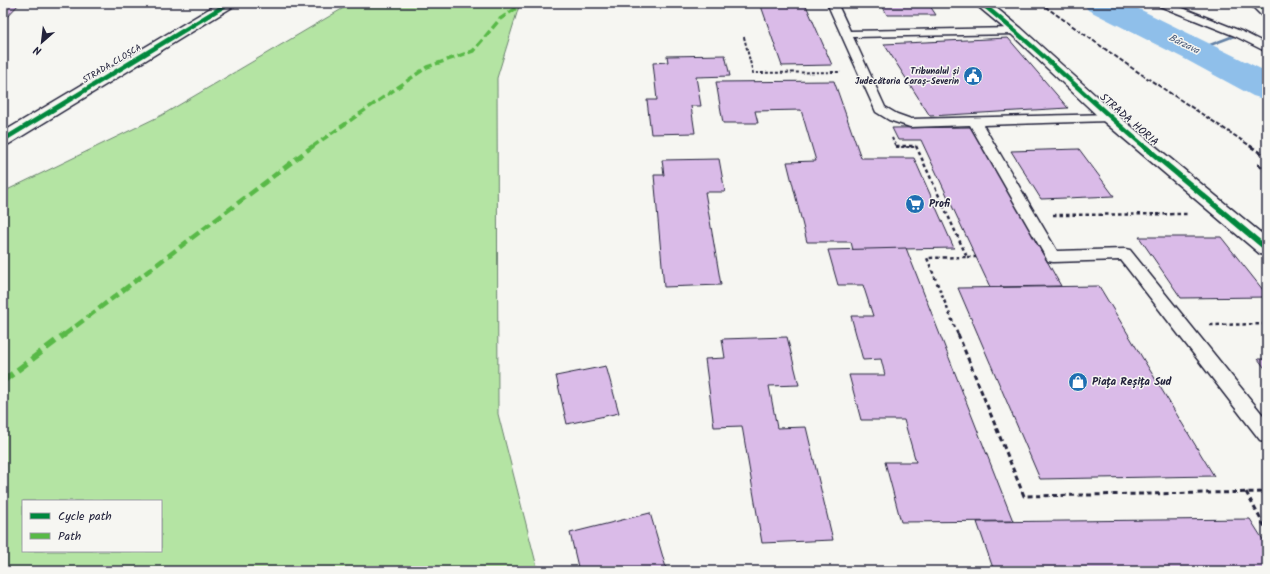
<svg xmlns="http://www.w3.org/2000/svg" width="1270" height="574" font-family="Kalam,sans-serif">
<style>
.green{fill:#b4e4a3;stroke:#6b836f;fill-rule:evenodd}
.lines{fill:none;stroke-linecap:round;stroke-linejoin:round}
.stream{fill:#6380a4;fill-rule:evenodd}
.river{fill:#8fbfea;fill-rule:evenodd}
.building{fill:#dabbe8;stroke:#22223b}
.service-casing{stroke:#22223b;stroke-width:3}
.pedestrian-casing{stroke:#22223b;stroke-width:3}
.minor-casing{stroke:#22223b;stroke-width:3}
.path-far2{stroke:#22223b;stroke-width:2;stroke-dasharray:3 2;stroke-linecap:butt}
.path-far1{stroke:#22223b;stroke-width:2.5;stroke-dasharray:3.5 3;stroke-linecap:butt}
.path{stroke:#22223b;stroke-width:3;stroke-dasharray:5 3.5;stroke-linecap:butt}
.service{fill:#f6f6f2;fill-rule:evenodd}
.pedestrian{fill:#f6f6f2;fill-rule:evenodd}
.minor{fill:#f6f6f2;fill-rule:evenodd}
.rail-far1{stroke:#22223b;stroke-width:2;stroke-dasharray:4.5 2;stroke-linecap:butt}
.rail{stroke:#22223b;stroke-width:3;stroke-dasharray:5.5 3;stroke-linecap:butt}
.quiet-far2{stroke:#58b947;stroke-width:3.5;stroke-dasharray:8 3.5;stroke-linecap:butt}
.quiet-far1{stroke:#58b947;stroke-width:4.5;stroke-dasharray:10 4.5;stroke-linecap:butt}
.quiet{stroke:#58b947;stroke-width:6;stroke-dasharray:12 6;stroke-linecap:butt}
.cycleway-far1-casing{stroke:#f6f6f2;stroke-width:6}
.cycleway-casing{stroke:#f6f6f2;stroke-width:8}
.cycleway-far1{stroke:#00873e;stroke-width:4.5}
.cycleway{stroke:#00873e;stroke-width:5.5}
.labels{text-anchor:middle;dominant-baseline:central;stroke-width:3;stroke-linejoin:round;paint-order:stroke}
.far-street-label{font-size:9px;fill:#22223b;stroke:#f6f6f2}
.far-poi-label{font-size:9px;font-weight:bold;fill:#22223b;stroke:#f6f6f2;text-anchor:end}
.far-water-label{font-size:10px;font-style:italic;fill:#485978;stroke:#f6f6f2}
.street-label{font-size:11px;fill:#22223b;stroke:#f6f6f2}
.poi-label{font-size:11px;font-weight:bold;fill:#22223b;stroke:#f6f6f2;text-anchor:start}
</style>
<rect width="100%" height="100%" fill="#f6f6f2"/>
<filter id="ink" filterUnits="userSpaceOnUse"><feTurbulence type="fractalNoise" baseFrequency=".025" numOctaves="2"/><feDisplacementMap in="SourceGraphic" scale="8" xChannelSelector="R" yChannelSelector="G"/><feConvolveMatrix kernelMatrix="1 2 1 2 8 2 1 2 1" color-interpolation-filters="sRGB"/></filter>
<g filter="url(#ink)">
<path class="green" d="M352,3h168l-23,75 1,336 40,157h-535v-379l159,-77zM23,501h138v50h-138z"/>
<g class="lines">
<path class="stream" d="M1230,36l5,1 -37,14 -5,-1z"/>
<path class="river" d="M1083,3h44l140,69v28l-14,-4 -70,-38 -95,-48z"/>
</g>
<g class="building">
<path d="M20,3l-17,18v-17z"/>
<path d="M760,3h45l27,62 -50,1z"/>
<path d="M881,3h47l8,12h-49z"/>
<path d="M1008,38l60,70 -138,8 -46,-72z"/>
<path d="M725,55l5,21 -34,1 5,29h-10l4,27 -44,1 -4,-34h10l-4,-37 15,-1 -1,-6z"/>
<path d="M834,81l27,77h53l40,90 -101,2 -2,-8h-44l-20,-80 29,-1 -15,-51 -46,1 3,12h-35l-7,-41z"/>
<path d="M972,127l89,159 -71,1 -69,-147h-23l-6,-12z"/>
<path d="M1079,149l35,47 -73,3 -30,-48z"/>
<path d="M719,159l6,33h-20l16,93 -57,2 -10,-112h10l-2,-15z"/>
<path d="M1139,237h82l46,58v2l-86,1z"/>
<path d="M906,248l107,273 -112,1 -16,-60h31l-12,-42h-43l-12,-45h36l-4,-16 -18,1 -12,-44h22l-10,-31h-25l-10,-35z"/>
<path d="M1099,286l115,190 -174,3 -82,-191z"/>
<path d="M787,337l12,48 -30,1 8,42 29,-1 27,113 -71,3 -20,-117 -28,1 -9,-68 20,-1 -3,-19z"/>
<path d="M1258,359h9v12z"/>
<path d="M606,366l13,47 -52,11 -11,-48z"/>
<path d="M650,513l17,58h-88l-9,-38z"/>
<path d="M1250,519l17,27v25h-273l-17,-49z"/>
</g>
<g class="lines">
<defs>
<g id="service">
<path d="M827,3h10l13,28 166,-3 5,3 -5,3 -163,3 32,70 12,7 14,5 202,-5 2,3 -6,4 -126,4 74,126 68,-2 5,1 137,170v22l-7,-2 -139,-180 -68,2 -5,-1 -78,-136 -60,2 -21,-7 -13,-8z"/>
<path d="M1156,3h14l73,29 24,12v8l-32,-16 -78,-31z"/>
</g>
<path id="pedestrian" d="M1249,3h15l3,2v12l-5,-1z"/>
<g id="minor">
<path d="M219,3h17l-2,3 -225,138 -6,1v-13z"/>
<path d="M974,3h16l31,25 94,85 152,125v18l-7,-2 -157,-133 -92,-87z"/>
</g>
</defs>
<use href="#service" class="service-casing"/>
<use href="#pedestrian" class="pedestrian-casing"/>
<use href="#minor" class="minor-casing"/>
<g class="path-far2">
<path d="M744,37l9,36 88,-1"/>
<path d="M892,138l4,9h20"/>
</g>
<g class="path-far1">
<path d="M896,146h20"/>
<path d="M916,146l51,111 -40,1 31,77"/>
<path d="M1053,215l135,-1"/>
<path d="M967,257h9"/>
<path d="M1210,325l57,-1"/>
</g>
<g class="path">
<path d="M958,334l66,162 243,-4"/>
<path d="M1246,492l21,39"/>
</g>
<use href="#service" class="service"/>
<use href="#pedestrian" class="pedestrian"/>
<use href="#minor" class="minor"/>
<path class="rail-far1" d="M1040,3l92,65 120,79"/>
<g class="rail">
<path d="M1250,146l17,11"/>
<path d="M1258,164l9,8"/>
</g>
<g class="quiet-far2">
<path d="M1256,3l11,10"/>
<path d="M312,147l115,-80 46,-16 27,-32 24,-16"/>
</g>
<path class="quiet-far1" d="M64,335l249,-189"/>
<path class="quiet" d="M3,381l62,-47"/>
<defs>
<g id="cycleway-far1">
<path d="M981,3c57,45 108,97 164,144"/>
<path d="M3,140l226,-137"/>
</g>
<path id="cycleway" d="M1144,146l123,103"/>
</defs>
<use href="#cycleway-far1" class="cycleway-far1-casing"/>
<use href="#cycleway" class="cycleway-casing"/>
<use href="#cycleway-far1" class="cycleway-far1"/>
<use href="#cycleway" class="cycleway"/>
</g>
</g>
<defs>
<symbol id="civic-disc" viewBox="-11 -11 22 22"><circle r="9.5" fill="#1f6fb2" stroke="#f6f6f2"/><path d="M-.6-6.5H3V-4.5H.6V-3L4-1V1h2V6H-6V1h2V-1L-.6-3ZM-1.2 2.5V6h2.4V2.5Z" fill="#fff"/></symbol>
<symbol id="supermarket-disc" viewBox="-11 -11 22 22"><circle r="9.5" fill="#1f6fb2" stroke="#f6f6f2"/><path d="M-6-5.5h2.5l.6 2H6L4.5 2H-2.5L-4.4-4H-6ZM-1.5 3.2a1.3 1.3 0 1 0 .1 0ZM3 3.2a1.3 1.3 0 1 0 .1 0Z" fill="#fff"/></symbol>
<symbol id="shop-disc" viewBox="-11 -11 22 22"><circle r="9.5" fill="#1f6fb2" stroke="#f6f6f2"/><path d="M-5-2.5h2.3a2.7 3.5 0 0 1 5.4 0H5L5.5 6h-11ZM-1.5-2.5h3a1.5 2.3 0 0 0-3 0Z" fill="#fff"/></symbol>
</defs>
<g fill-rule="evenodd">
<use href="#civic-disc" x="962" y="65" width="22" height="22"/>
<use href="#supermarket-disc" x="904" y="193" width="22" height="22"/>
<use href="#shop-disc" x="1067" y="371" width="22" height="22"/>
</g>
<g class="labels">
<g class="far-street-label">
<text transform="translate(112 64) rotate(-31)">STRADA CLOȘCA</text>
</g>
<g class="far-poi-label">
<text x="959" y="71">Tribunalul și<tspan x="959" dy="10">Judecătoria Caraș-Severin</tspan></text>
</g>
<g class="far-water-label">
<text transform="translate(1184 44) rotate(26)">Bârzava</text>
</g>
<g class="street-label">
<text transform="translate(1129 120) rotate(41)">STRADA HORIA</text>
</g>
<g class="poi-label">
<text x="929" y="204">Profi</text>
<text x="1092" y="382">Piața Reșița Sud</text>
</g>
</g>
<rect width="1270" height="574" fill="none" stroke="#f6f6f2" stroke-width="16"/>
<rect x="8" y="8" width="1254" height="558" fill="none" stroke="#22223b" stroke-width="1.5" filter="url(#ink)"/>
<rect x="22" y="500" width="140" height="52" fill="#f6f6f2" stroke="#a1a1a9"/>
<rect x="30" y="513" width="20" height="6" fill="#00873e" stroke="#a1a1a9"/>
<text x="58" y="520" font-size="12" fill="#22223b">Cycle path</text>
<rect x="30" y="533" width="20" height="6" fill="#58b947" stroke="#a1a1a9"/>
<text x="58" y="540" font-size="12" fill="#22223b">Path</text>
<g transform="translate(42 42) rotate(208)" stroke="#f6f6f2" stroke-width="3" paint-order="stroke">
<path d="M0-3L7 15L0 10L-7 15Z" fill="#22223b"/>
<text y="-6" font-size="11" font-weight="bold" text-anchor="middle" fill="#22223b">N</text>
</g>
</svg>
